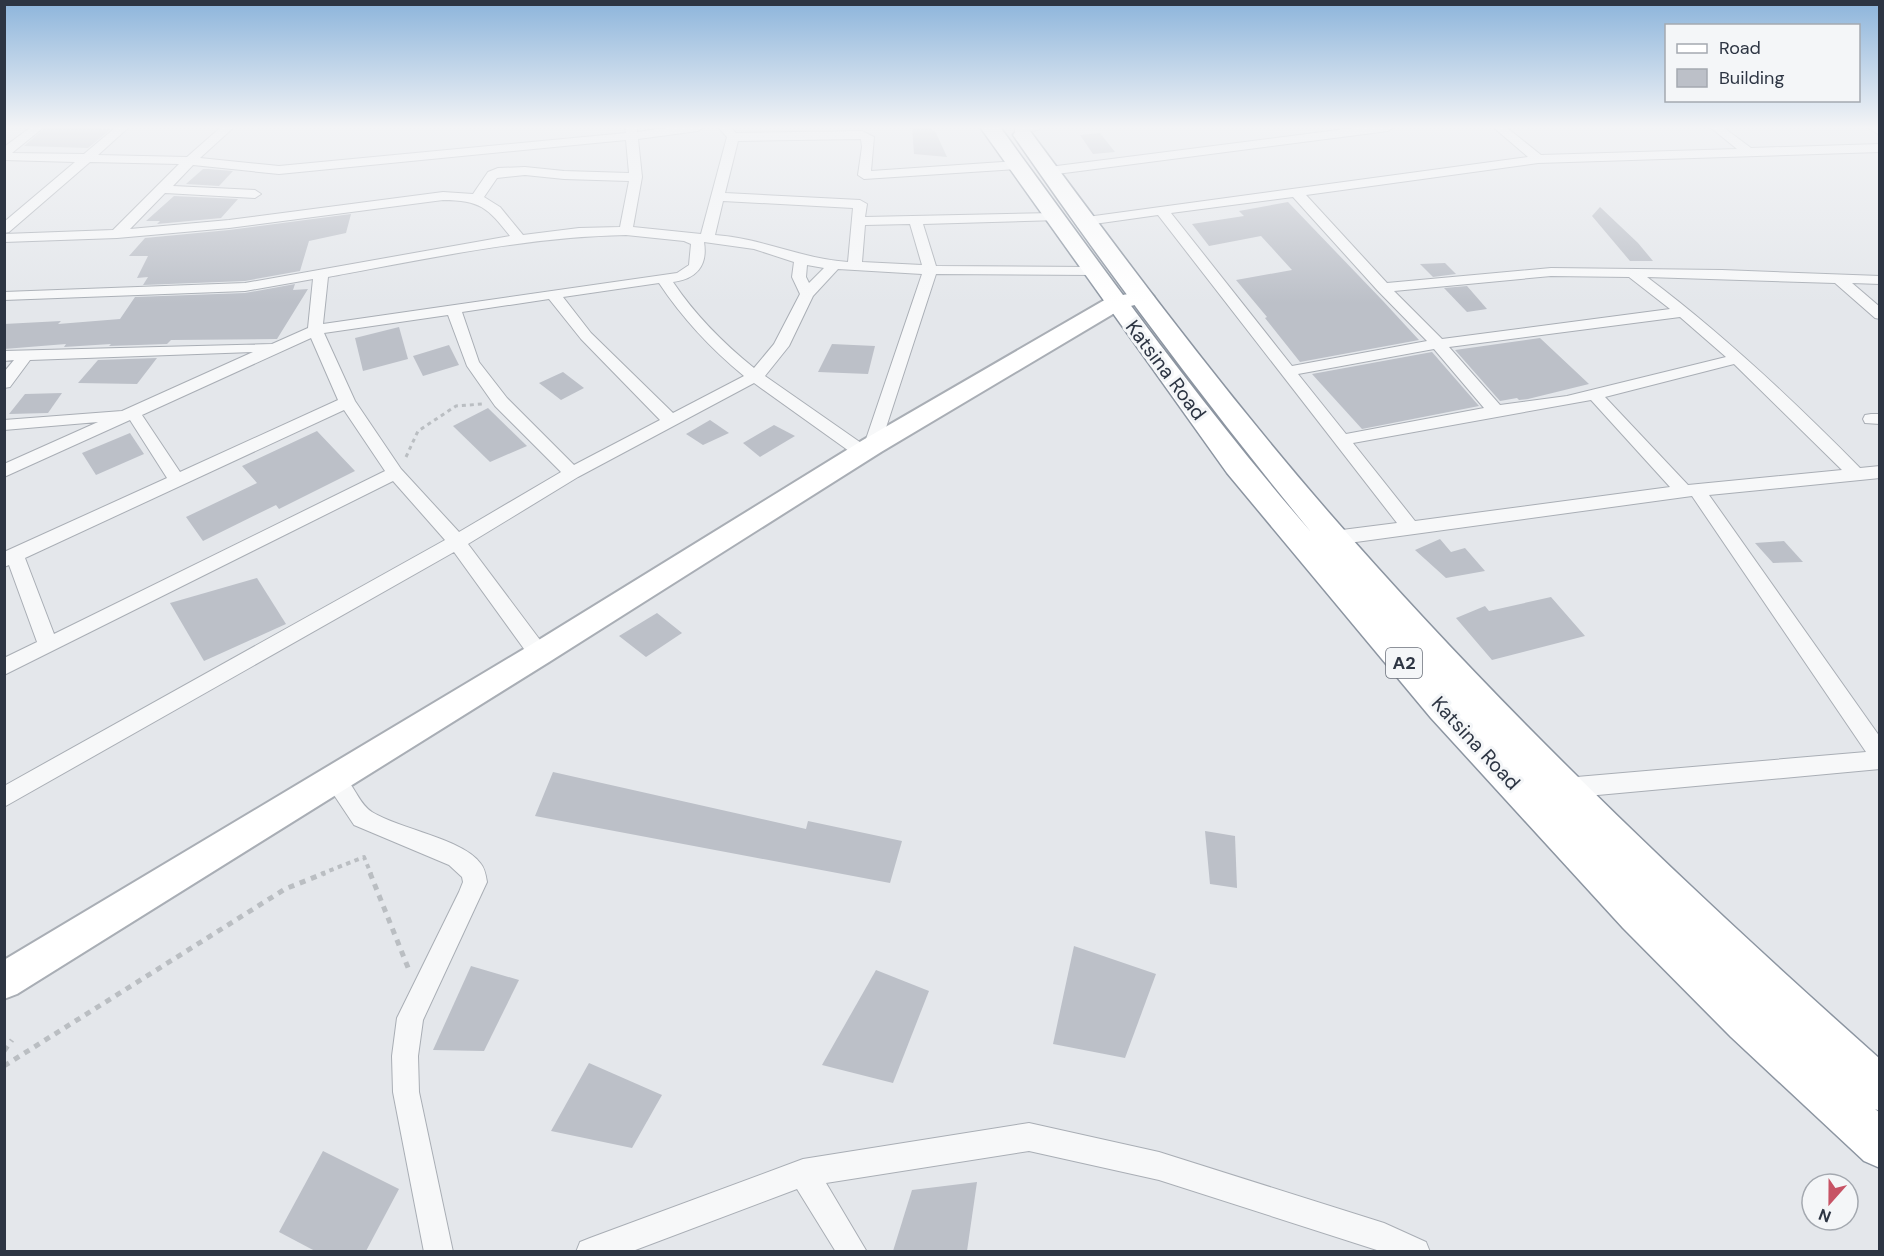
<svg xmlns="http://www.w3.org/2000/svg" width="1884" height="1256" font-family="'DM Sans',sans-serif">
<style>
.building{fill:#bcc0c8}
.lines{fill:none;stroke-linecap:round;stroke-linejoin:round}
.minor-casing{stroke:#a9aeb5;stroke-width:2}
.secondary-casing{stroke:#a9aeb5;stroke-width:4}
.trunk-casing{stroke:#8c95a1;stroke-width:3}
.path-far2{stroke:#babec2;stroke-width:3;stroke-dasharray:4 4;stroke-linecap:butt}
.path-far1{stroke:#babec2;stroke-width:4;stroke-dasharray:4.5 4.5;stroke-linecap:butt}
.path{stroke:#babec2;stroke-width:5;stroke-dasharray:6 6;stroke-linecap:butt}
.minor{fill:#f7f8f9;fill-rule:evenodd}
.secondary{fill:#fff;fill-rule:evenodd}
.trunk{fill:#fff;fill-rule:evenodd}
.labels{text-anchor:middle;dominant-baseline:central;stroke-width:6;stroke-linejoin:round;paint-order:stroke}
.shield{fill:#f4f6f8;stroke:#696f79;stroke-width:1.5}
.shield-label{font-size:18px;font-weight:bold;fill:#2d3543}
.street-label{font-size:20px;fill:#2d3543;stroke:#f4f6f8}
</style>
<rect width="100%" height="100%" fill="#e4e7eb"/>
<g class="building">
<path d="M46,127h44l-1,1 22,1 -23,19 -64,-2z"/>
<path d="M912,127h18l6,6 11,24 -33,-3z"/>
<path d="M1100,133l15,19 -22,2 -13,-19z"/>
<path d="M203,169h5l25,2 -14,15 -33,-2z"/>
<path d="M174,196l64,3 -17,19 -64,6 3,-3h-14z"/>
<path d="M1288,202l95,99 36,39 -119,22 -35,-44 2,-1 -31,-37 56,-10 -31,-34 -52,10 -17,-22 52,-8 -5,-5z"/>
<path d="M1600,207l38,36 15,18h-23l-38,-45z"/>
<path d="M351,214l-5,19 -37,8 -9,30 -55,10 -102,4 5,-8 -11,1 11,-22h-19l16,-18 84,-8z"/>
<path d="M1445,263l11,11 -23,3 -13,-13z"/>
<path d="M295,284l-2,6 15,-1 -31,50 -106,1 -4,4 -58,2 2,-2 -47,3 2,-3 -62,5v-25l57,-3 -3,3 62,-5 15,-22 110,-4z"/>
<path d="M1467,286l20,23 -20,3 -23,-24z"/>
<path d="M399,327l9,32 -45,12 -8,-33z"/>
<path d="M1540,338l49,46 -61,15 -9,1 -2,-2 -17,3 -45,-51z"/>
<path d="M832,344l43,2 -7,28 -50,-2z"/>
<path d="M449,345l10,20 -36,11 -10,-20z"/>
<path d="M1432,352l47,54 -117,23 -50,-55z"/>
<path d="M157,358l-20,26 -59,-1 20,-23z"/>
<path d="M563,372l21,16 -23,12 -22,-17z"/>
<path d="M62,393l-14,20 -39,1 16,-20z"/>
<path d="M488,408l39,38 -37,16 -37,-36z"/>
<path d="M710,420l19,13 -26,12 -17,-11z"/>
<path d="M774,425l21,11 -35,21 -17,-14z"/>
<path d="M317,431l38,40 -76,38 -3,-4 -73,36 -17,-24 71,-34 -15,-17z"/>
<path d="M130,433l14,21 -48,21 -14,-22z"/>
<path d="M1440,539l11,13 14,-4 20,23 -39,7 -31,-28z"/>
<path d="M1784,541l19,21 -30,1 -18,-20z"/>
<path d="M257,578l29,46 -82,37 -34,-58z"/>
<path d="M1551,597l34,39 -93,24 -36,-42 29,-12 4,5z"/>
<path d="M657,613l25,20 -36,24 -27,-21z"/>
<path d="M553,772l253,57 2,-8 94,20 -12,42 -355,-67z"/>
<path d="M1205,831l30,5 2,52 -27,-4z"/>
<path d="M1074,946l82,28 -31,84 -72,-14z"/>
<path d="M471,966l48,14 -35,71 -51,-1z"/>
<path d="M876,970l53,21 -36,92 -71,-18z"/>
<path d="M589,1063l73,32 -30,53 -81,-17z"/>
<path d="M323,1151l76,38 -33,62h-51l-36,-19z"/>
<path d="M977,1182l-10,69h-74l19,-61z"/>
</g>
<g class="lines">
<defs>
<g id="minor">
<path d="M31,127h13l-32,26 72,1 32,-27h13l-31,28 89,2 34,-30h13l-34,31 79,8 347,-33 -1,-6h12v5l36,-5h31l-6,4 -60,8 4,38 -9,50 68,7 26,-97 -9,-10h12l6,6 126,-2 12,6 -3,34 146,-10 6,4 -6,4 -153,10 -6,-4 4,-28 -1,-8 -123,2 -13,52 135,7 7,4 -2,13 189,-4 5,1 2,3 -2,3 -136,4 13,42 157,1 7,4 -7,4 -157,-1 -56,172 -2,4 -8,1 -2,5h-12l-102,-73 -176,94 -110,67 78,104 3,6 -3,6 -7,2 -7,-2 -78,-108 -450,255v-21l441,-246 -52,-59 -389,194v-17l33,-16 -28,-77 -5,2v-15l163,-74 -37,-58 -126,57v-13l94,-42 -94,8v-10l118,-9 131,-59 -223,8 -20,27 -6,1v-16l10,-12 -10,1v-10l268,-7 36,-16 5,-49 -68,12 -241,9v-8l241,-9 265,-47c-22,-28 -30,-36 -67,-36l-214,28 -112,10 -113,4v-8l109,-4 66,-66 -89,-2 -81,70 -5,1v-11l71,-60 -71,-2v-13zM626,140l3,33 -65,-2 -39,-4 -27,1 -10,4 -15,22 -30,-2 -214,28 -99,9 35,-36 90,5 6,-4 -6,-4 -82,-4 20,-21 86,9zM525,175l39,4 65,2 -9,46 -41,1 -56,7 -23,-28 -16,-10 13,-19zM723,201l130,7 -5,54c-46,-3 -87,-24 -133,-27zM910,224l12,41 -60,-3 3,-37zM626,235l58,6 7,3 -2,21 -12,8 -354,51 5,-47c99,-18 197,-40 298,-42zM704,242l50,7 40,13 -2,15 8,17 -26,50 -20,24c-32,-26 -58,-52 -81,-86 23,-3 35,-16 31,-40zM807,265l17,3 -15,15 -3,-6zM838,269l84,5 -58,171 -99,-69 24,-30 24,-50zM659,283c24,36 51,65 85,93l-71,37 -82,-80 -28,-36zM549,299l32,40 79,81 -86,45 -67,-67 -28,-36 -17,-50zM448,315l19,51 28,40 66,66 -102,60 -58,-63 -46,-68 -31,-68zM311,338l27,62 -158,72 -38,-57zM344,410l41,61 -331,163 -29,-76z"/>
<path d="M1015,127h25l-2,3 -23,2z"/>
<path d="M1361,127h33l-6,4 -339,44 -6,-4 6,-4z"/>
<path d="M1493,127h13l35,28 196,-6 -27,-22h13l28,21 129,-4v8l-342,11 -232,32 81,88 164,-15 171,2 158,6v8l-28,-1 28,24v12l-5,-1 -40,-35 -188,-6c76,57 146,123 213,191l20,-2v12l-171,17 171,242v32l-315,29 -8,-3 -3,-7 3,-7 8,-3 301,-26 -174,-256 -358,49 -6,-2 -3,-5 3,-5 6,-2 63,-8 -239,-308 -71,10 -7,-4 7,-4 441,-60zM1293,197l85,94 49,50 -135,25 -121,-153zM1551,276l78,1 41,32 -228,30 -48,-48zM1680,317l46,40 -159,39 -67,9 -51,-58zM1434,349l50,59 -138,26 -48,-60zM1734,364l108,106 -154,15 -83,-88zM1591,400l79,87 -255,34 -62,-78z"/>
<path d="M1866,127h14v8z"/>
<path d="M1871,414h9v10l-15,-1 -2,-4 2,-4z"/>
<path d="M335,771c18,6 21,31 37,41 27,17 92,27 109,52 4,5 5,12 6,18l-64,138 -5,36 1,36 34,160h-29l-31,-160 -1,-36 5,-38 62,-126 4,-10 -1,-5 -13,-12 -95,-40 -30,-45 3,-7z"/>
<path d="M1029,1123l130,29 225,71 42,19 4,10h-47l-224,-72 -130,-29 -203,32 41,69h-31l-39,-63 -167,63h-54l4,-10 10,-4 213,-79z"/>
</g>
<path id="secondary" d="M1143,291l7,2 4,4 -4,4 -27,7 -242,144 -332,210 -532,332 -13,5v-39l525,-314 334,-206 245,-142z"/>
<path id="trunk" d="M980,127h20c100,137 199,276 311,405 -105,-128 -204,-261 -298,-397l3,-4h14c97,131 194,261 301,384 167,192 358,374 549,544v52l-5,-2 5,4v55l-16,-7 -133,-124 -108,-109 -192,-210 -204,-245z"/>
</defs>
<use href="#minor" class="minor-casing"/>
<use href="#secondary" class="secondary-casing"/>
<use href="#trunk" class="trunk-casing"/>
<path class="path-far2" d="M406,457l12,-26 38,-25 26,-2"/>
<path class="path-far1" d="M321,874l43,-17 7,17"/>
<g class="path">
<path d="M370,873l39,97"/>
<path d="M4,1051l8,-11"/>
<path d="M4,1066l281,-177 40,-16"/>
</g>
<use href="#minor" class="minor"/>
<use href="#secondary" class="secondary"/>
<use href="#trunk" class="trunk"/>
</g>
<linearGradient id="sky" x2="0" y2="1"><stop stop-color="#8cb4db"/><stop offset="0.42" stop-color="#f3f4f6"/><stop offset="1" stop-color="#f3f4f6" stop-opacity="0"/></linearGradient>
<rect width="1884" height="303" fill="url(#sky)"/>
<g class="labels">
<rect class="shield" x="1386" y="648" width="36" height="30" rx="4.5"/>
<g class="shield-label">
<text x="1404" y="663">A2</text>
</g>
<g class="street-label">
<text transform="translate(1166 370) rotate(53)">Katsina Road</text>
<text transform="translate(1476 743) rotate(47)">Katsina Road</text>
</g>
</g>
<rect width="1884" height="1256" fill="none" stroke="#2d3543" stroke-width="12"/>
<rect x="1665" y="24" width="195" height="78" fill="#f4f6f8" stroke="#a4a9b0" stroke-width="1.5"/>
<rect x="1677" y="44" width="30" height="9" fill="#ffffff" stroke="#a4a9b0" stroke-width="1.5"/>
<text x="1719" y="54" font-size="18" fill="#2d3543">Road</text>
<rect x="1677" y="69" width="30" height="18" fill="#bcc0c8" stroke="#a4a9b0" stroke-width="1.5"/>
<text x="1719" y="84" font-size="18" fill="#2d3543">Building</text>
<g transform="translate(1830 1202) rotate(201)"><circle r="28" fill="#f4f6f8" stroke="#a4a9b0" stroke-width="1.5"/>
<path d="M0-4.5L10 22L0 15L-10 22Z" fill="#c75365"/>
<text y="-9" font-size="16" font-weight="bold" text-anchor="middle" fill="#2d3543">N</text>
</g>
</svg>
